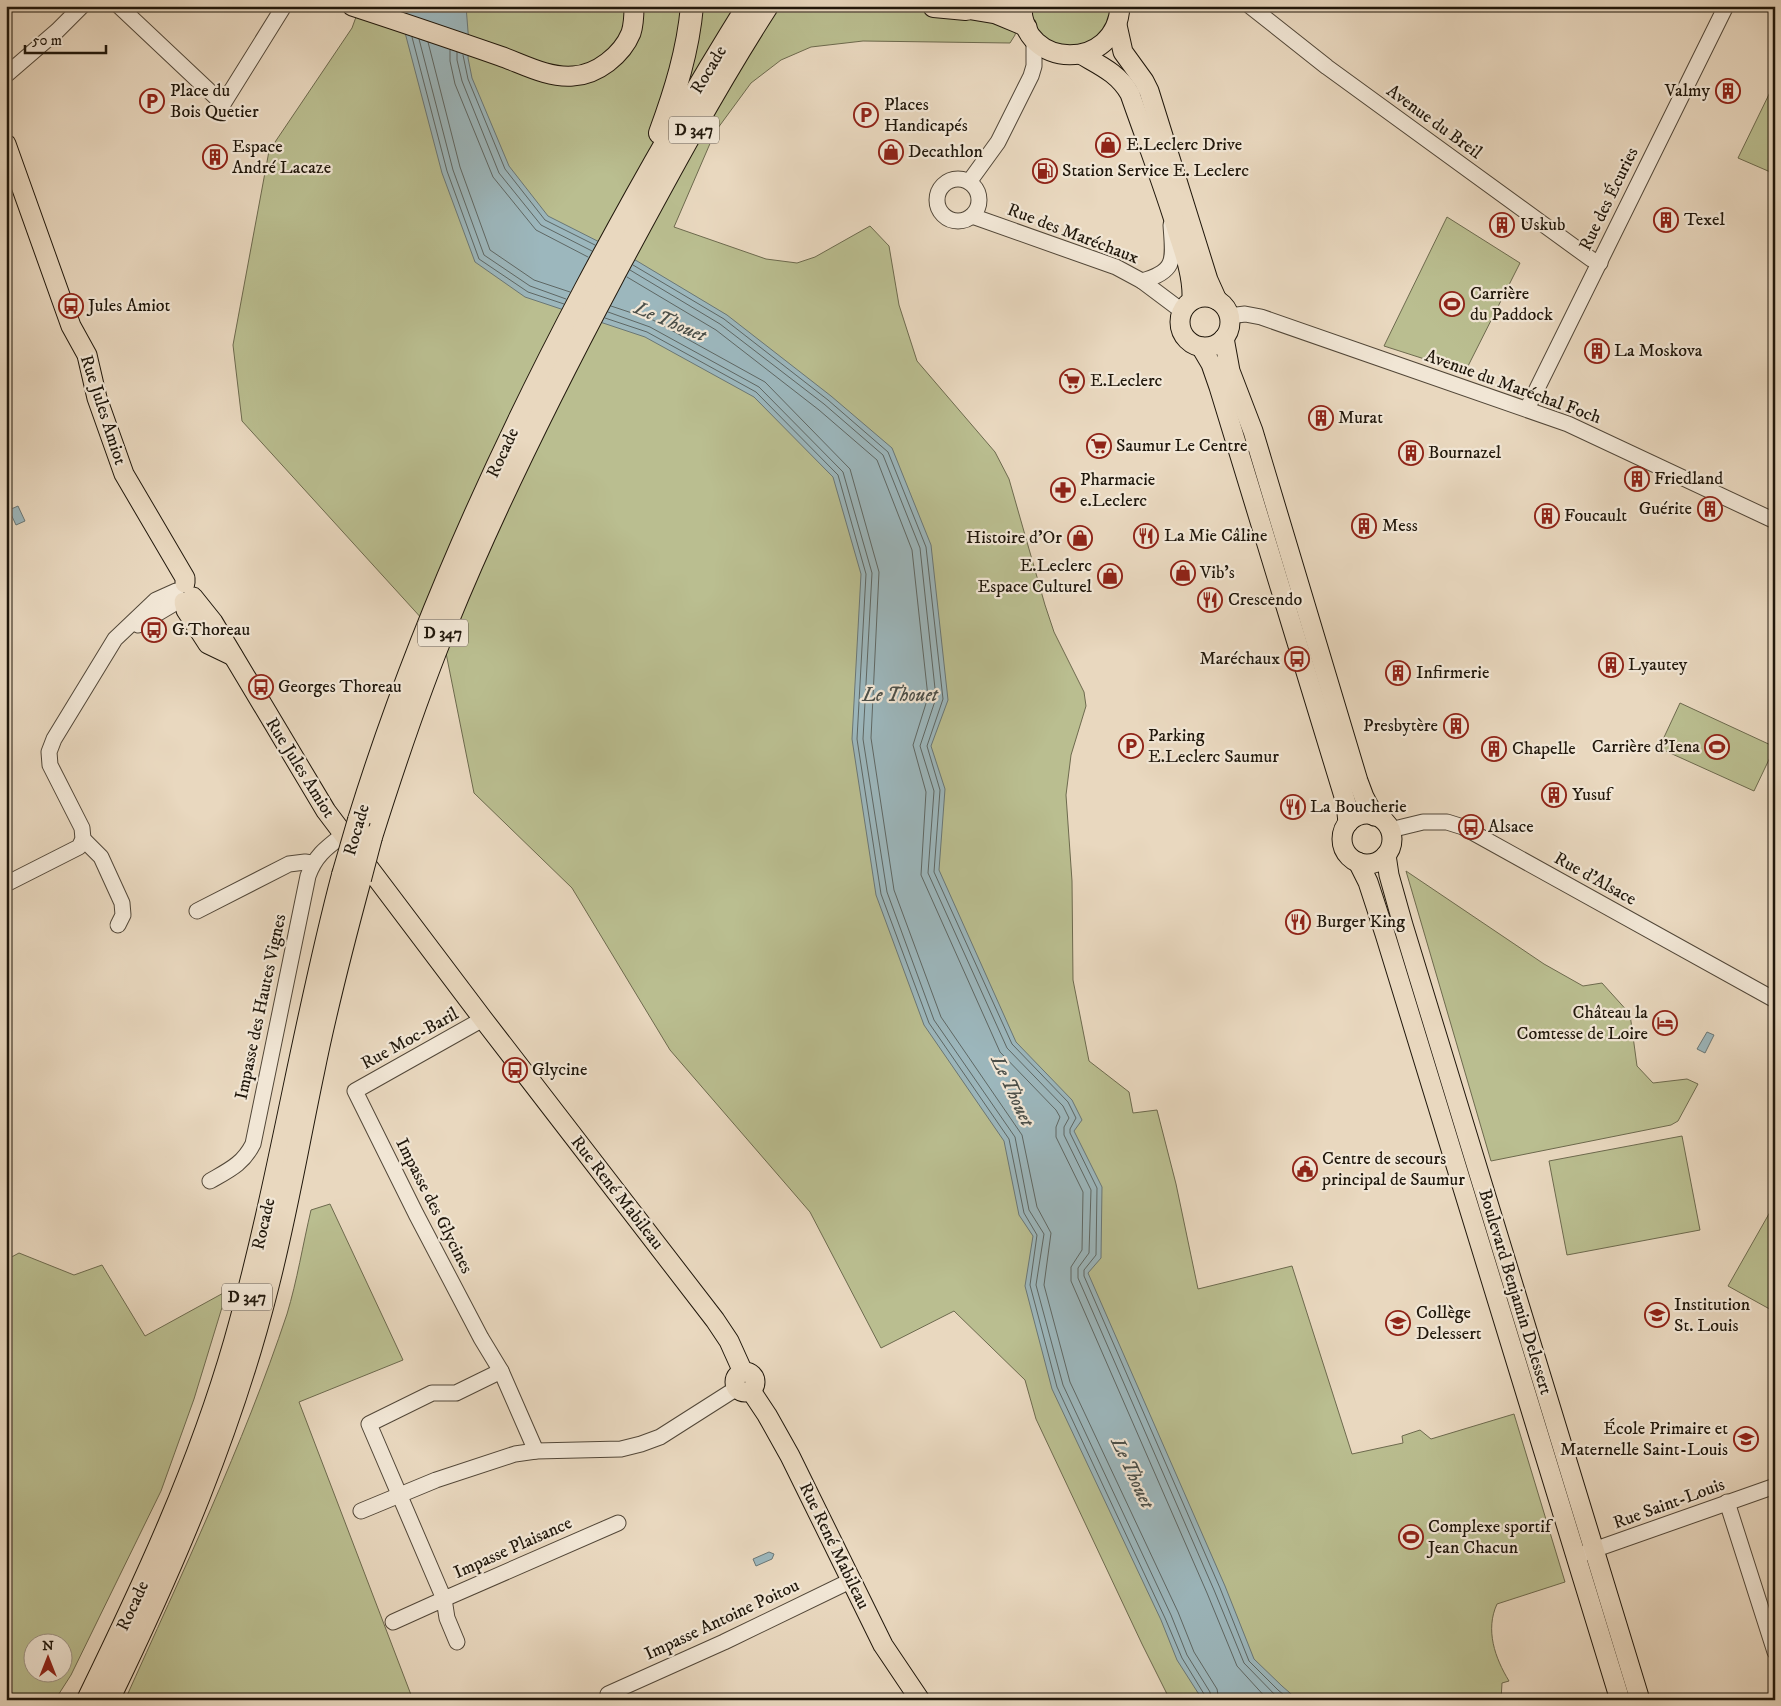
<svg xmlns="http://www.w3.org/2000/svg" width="1781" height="1706" font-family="'IM FELL DW Pica',serif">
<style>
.green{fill:#babe90;stroke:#6d6a4e;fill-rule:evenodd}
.water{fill:#9cb7bd;stroke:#6a7776}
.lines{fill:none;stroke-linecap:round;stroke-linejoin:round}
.shore{stroke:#5e6764;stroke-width:1}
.minor-casing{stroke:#524738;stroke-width:17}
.major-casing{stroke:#20170b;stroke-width:21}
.highway-casing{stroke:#20170b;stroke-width:24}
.minor{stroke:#f1e6d5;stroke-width:15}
.major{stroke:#e9d8bf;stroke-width:19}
.highway{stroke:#e9d8bf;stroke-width:22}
.highway-bridge-casing{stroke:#20170b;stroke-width:24;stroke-linecap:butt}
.highway-bridge{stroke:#e9d8bf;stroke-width:22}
.labels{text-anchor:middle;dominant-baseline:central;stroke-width:4.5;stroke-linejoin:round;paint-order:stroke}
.shield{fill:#f1e6d5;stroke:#5f5548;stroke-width:1}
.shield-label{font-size:16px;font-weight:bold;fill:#20170b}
.street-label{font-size:18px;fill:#20170b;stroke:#f1e6d5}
.poi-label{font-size:18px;fill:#20170b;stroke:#f1e6d5;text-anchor:start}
.water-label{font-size:19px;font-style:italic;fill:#4b4f49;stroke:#f1e6d5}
</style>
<rect width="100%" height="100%" fill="#e9d8bf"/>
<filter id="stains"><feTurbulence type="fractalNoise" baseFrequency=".004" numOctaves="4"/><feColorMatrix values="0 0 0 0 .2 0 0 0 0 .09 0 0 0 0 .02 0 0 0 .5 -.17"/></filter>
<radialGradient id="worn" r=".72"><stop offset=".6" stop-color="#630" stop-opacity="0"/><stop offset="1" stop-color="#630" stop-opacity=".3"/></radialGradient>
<g class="green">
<path d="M360,6h661l-6,29 -5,8 -147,-2 -52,6 -30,13 -30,23 -36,49 -41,95 92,32 31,4 18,-6 55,-31 19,20 10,59 18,56 78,91 14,27 36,126 9,27 30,60 2,14 -15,49 -5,40 6,86 1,99 16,81 40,31 4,21 24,-3 19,74 22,105 94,-23 60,188 51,-11 -1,-7 18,-6 11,9 83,-25 51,168 -68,22c-12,26 -2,54 12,77l-7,2 -1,17h-331l-28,-56 -106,-225 -11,-39 -71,-69 -73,37 -71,-136 -140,-162 -98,-162 -98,-95 -30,-150 -202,-222 -9,-76 36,-194 83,-123z"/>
<path d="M1030,6h83l-1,9 -17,26 -31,7 -21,-11 -9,-14z"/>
<path d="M1775,82v92l-37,-16z"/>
<path d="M1447,217l73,46 -55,109 -81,-26z"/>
<path d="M1680,703l95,44 -21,44 -95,-43z"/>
<path d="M1406,871l138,93 39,22 19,-3 28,31 7,52 16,17 34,-4 11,5 -20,37 -7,4 -180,36z"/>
<path d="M1682,1136l18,94 -133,25 -18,-94z"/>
<path d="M330,1204l73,156 -104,42 114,298h-288c57,-127 118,-254 162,-386 10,-33 16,-70 24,-104z"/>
<path d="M1774,1205l1,1v106l-47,-26z"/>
<path d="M19,1253l55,22 28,-10 43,71 82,-45 -33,108 -33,92 -90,184 -16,25h-49v-440zM32,1644h30v30h-30z"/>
</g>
<g class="water">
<path d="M398,6h68l3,38 -1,14 4,20 37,88 39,50 89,45 90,54 104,81 61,52 39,97 17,155 -17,46 14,43 -6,81 77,172 56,58 10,20 -8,11 28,56 -1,71 -13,15 137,313 29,73 28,27 16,14h-98v-4l-23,-36 -16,-40 -109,-231 -27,-103 8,-50 -14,-21 -15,-74 -80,-116 -48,-130 -24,-156 9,-165 -28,-97 -79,-80 -109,-60 -120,-40 -50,-35 -33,-89z"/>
<path d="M18,506l7,15 -9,4 -7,-15z"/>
<path d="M1707,1032l7,3 -9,18 -8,-4z"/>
<path d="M769,1552l5,2 -2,5 -16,7 -3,-7z"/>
</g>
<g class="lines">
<g class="shore">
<path d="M412,37l35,134 32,88 49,33 36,12"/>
<path d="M419,39l34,131 31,85 46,31 36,13"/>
<path d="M428,42l32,125 30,83 44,30 36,12"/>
<path d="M450,50v11l5,23 38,93 43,53 52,27"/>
<path d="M457,52v8l5,21 37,92 42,52 51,26"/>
<path d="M463,55l5,24 37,90 40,51 50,25"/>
<path d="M633,265l91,54 104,81 60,52 38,95 17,152 -16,47 13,44 -6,82 78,172 56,58 8,16 -6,11v4l27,55 -1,67 -12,15v6l136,312 29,73 29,29 12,10"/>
<path d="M630,270l90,54 104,80 59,51 37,93 16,150 -16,48 14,45 -6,82 79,175 56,58 6,12 -5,9v8l27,55 -2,63 -11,15v10l136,312 30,73 36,37"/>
<path d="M627,277l89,53 103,80 58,50 35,90 16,147 -15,48 13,47 -5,83 79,177 56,58 4,7 -4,10v10l27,55 -1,58 -11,17v14l136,312 30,73 31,34"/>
<path d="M611,306l42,14 112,62 85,87 29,103 -8,166 23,152 47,127 81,118 15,72 14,26 -7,52 26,97 108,230 16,40 23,37 2,11"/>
<path d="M608,312l42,15 109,60 84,85 29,101 -9,166 24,153 47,128 81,117 14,73 15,24 -8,51 27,100 108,230 16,40 23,37 1,8"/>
<path d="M605,318l42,14 109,60 82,83 28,99 -9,165 24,155 48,129 80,116 15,74 13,22 -7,50 27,102 108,231 17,40 22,36 1,6"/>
</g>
<defs>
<g id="minor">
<path d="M119,6l104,98 61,-98"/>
<path d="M1250,6l77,61 264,192 9,4"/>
<path d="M6,75l51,-44 25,-25"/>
<circle cx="958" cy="200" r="21"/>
<path d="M969,182l29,-40 33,-66 3,-10v-27"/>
<path d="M972,216l144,51 26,14 40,30"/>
<path d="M1142,281c36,-10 31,-23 29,-56"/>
<path d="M1229,316l16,-2 16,3 307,107 207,97"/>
<path d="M1527,409l199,-403"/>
<path d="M138,625l42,-25"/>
<path d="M1390,830l33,-8h24l16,5 312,173"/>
<path d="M83,839l18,18 21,46 1,12 -5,10"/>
<path d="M6,884l73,-37 4,-8 -1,-11 -32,-63 -1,-13 5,-13 61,-100 41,-39 20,-9"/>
<path d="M197,911l92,-47 16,-2 7,1"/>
<path d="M483,1019l-128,72 61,123 65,124 20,33 35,80"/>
<path d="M210,1181c19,-11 33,-17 43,-37l55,-268c7,-20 18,-28 35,-41"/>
<path d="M501,1371l-45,22h-24l-63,31 75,175 174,-76"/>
<path d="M1727,1502l48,150"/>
<path d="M361,1511l75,-31 79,-26 21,-3 85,-2 20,-5 19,-7 77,-49"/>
<path d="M1585,1553l190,-67"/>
<path d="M393,1622l51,-23 3,19 10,24"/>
<path d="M608,1694l116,-52 128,-62"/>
</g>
<g id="major">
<path d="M352,6c49,16 99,33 148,50 23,8 47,22 73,20 24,-1 49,-21 58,-43 3,-9 3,-18 3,-27"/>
<path d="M956,6l10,3 30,5 31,13"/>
<path d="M1022,6c-1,64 95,66 98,0"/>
<path d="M1117,25l6,27 21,29 5,10 59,189 9,20"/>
<path d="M1082,55c19,11 37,19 48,39 16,46 34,92 48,139 7,21 15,44 14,67"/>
<path d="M6,144l65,182 16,29 10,43 27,76 61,104v5"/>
<circle cx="1205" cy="322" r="25"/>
<path d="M1224,338l6,33 23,60 105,350 6,16 10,19"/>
<path d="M1201,347l10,17 8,23 127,416 2,20"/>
<path d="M193,597l20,25 113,189 157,208 232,301 14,21 14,31"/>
<path d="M184,602l2,8 22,34 25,12"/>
<circle cx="1367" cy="839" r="25"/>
<path d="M1386,855l3,20 14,50 237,775"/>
<path d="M1358,862l10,20 17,52 235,766"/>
<circle cx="745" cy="1382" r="10"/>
<path d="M751,1391l16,24 23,41 93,189 37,55"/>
</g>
<g id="highway">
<path d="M934,6l32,3"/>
<path d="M660,133c15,-41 28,-82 32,-127"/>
<path d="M359,820c57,-184 136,-360 226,-530 51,-96 105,-191 163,-284"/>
<path d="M371,837c23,-73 47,-144 76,-215 48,-118 106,-233 166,-346 49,-91 98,-183 154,-270"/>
<path d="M88,1700c57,-117 111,-233 147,-358 44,-154 67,-313 108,-467"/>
<path d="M108,1700c65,-134 124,-271 160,-416 18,-70 30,-141 45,-212 13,-65 30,-130 47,-193"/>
</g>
</defs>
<use href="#minor" class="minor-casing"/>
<use href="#major" class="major-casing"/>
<use href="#highway" class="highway-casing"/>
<use href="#minor" class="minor"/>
<use href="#major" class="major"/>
<use href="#highway" class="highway"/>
<defs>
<g id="highway-bridge">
<path d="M343,875l16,-55"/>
<path d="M360,879l11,-42"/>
</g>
</defs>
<use href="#highway-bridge" class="highway-bridge-casing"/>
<use href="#highway-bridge" class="highway-bridge"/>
</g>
<defs>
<symbol id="building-ring" viewBox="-11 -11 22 22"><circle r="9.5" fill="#f1e6d5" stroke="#8f2418" stroke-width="1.5"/><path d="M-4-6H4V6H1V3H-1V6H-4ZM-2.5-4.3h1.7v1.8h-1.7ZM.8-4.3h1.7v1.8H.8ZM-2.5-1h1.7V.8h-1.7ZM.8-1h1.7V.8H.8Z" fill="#8f2418"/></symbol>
<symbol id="parking-ring" viewBox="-11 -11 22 22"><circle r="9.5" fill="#f1e6d5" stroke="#8f2418" stroke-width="1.5"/><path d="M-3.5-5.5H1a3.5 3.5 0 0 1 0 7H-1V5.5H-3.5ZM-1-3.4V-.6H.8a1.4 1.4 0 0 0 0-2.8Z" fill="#8f2418"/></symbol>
<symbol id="shop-ring" viewBox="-11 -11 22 22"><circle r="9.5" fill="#f1e6d5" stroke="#8f2418" stroke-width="1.5"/><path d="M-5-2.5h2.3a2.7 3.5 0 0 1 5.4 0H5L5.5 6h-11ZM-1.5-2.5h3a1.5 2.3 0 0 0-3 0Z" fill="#8f2418"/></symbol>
<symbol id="fuel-ring" viewBox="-11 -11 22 22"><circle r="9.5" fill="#f1e6d5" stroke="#8f2418" stroke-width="1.5"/><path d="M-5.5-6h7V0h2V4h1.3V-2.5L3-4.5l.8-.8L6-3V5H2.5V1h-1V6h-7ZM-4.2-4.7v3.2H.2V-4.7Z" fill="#8f2418"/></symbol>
<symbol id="stadium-ring" viewBox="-11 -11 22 22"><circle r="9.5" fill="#f1e6d5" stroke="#8f2418" stroke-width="1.5"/><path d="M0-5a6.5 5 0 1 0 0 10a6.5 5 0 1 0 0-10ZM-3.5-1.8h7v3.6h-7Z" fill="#8f2418"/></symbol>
<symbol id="bus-ring" viewBox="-11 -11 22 22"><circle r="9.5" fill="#f1e6d5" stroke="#8f2418" stroke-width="1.5"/><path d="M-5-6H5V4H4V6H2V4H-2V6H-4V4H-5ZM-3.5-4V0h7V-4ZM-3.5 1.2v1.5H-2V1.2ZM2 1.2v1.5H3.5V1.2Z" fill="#8f2418"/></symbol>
<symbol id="supermarket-ring" viewBox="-11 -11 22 22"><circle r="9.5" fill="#f1e6d5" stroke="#8f2418" stroke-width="1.5"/><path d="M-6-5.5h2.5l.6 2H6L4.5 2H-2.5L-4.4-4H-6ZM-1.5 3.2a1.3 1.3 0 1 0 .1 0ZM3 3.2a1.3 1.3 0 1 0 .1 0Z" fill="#8f2418"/></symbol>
<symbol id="pharmacy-ring" viewBox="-11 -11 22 22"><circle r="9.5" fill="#f1e6d5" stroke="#8f2418" stroke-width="1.5"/><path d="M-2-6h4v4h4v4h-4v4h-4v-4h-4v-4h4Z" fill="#8f2418"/></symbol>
<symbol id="restaurant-ring" viewBox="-11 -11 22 22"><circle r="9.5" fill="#f1e6d5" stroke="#8f2418" stroke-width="1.5"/><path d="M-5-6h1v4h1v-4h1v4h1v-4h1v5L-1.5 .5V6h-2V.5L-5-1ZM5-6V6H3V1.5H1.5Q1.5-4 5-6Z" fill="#8f2418"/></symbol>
<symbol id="hotel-ring" viewBox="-11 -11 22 22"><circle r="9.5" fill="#f1e6d5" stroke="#8f2418" stroke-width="1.5"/><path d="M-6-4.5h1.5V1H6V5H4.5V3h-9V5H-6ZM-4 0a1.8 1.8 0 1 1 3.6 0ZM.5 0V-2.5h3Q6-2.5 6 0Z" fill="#8f2418"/></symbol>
<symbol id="civic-ring" viewBox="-11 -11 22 22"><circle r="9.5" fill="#f1e6d5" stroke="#8f2418" stroke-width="1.5"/><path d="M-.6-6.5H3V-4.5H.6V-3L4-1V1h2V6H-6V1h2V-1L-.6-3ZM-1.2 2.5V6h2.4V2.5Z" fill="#8f2418"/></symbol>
<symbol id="school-ring" viewBox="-11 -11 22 22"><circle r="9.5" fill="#f1e6d5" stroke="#8f2418" stroke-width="1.5"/><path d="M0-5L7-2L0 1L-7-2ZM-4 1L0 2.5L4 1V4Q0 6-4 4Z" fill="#8f2418"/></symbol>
</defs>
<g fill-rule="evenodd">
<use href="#building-ring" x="1714" y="77" width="28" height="28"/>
<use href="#parking-ring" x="138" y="87" width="28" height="28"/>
<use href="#parking-ring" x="852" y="101" width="28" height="28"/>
<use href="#shop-ring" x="1094" y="131" width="28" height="28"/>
<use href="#shop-ring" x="877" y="138" width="28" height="28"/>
<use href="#building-ring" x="201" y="143" width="28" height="28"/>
<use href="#fuel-ring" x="1031" y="157" width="28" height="28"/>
<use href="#building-ring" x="1652" y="206" width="28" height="28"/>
<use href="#building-ring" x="1488" y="211" width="28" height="28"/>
<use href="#stadium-ring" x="1438" y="290" width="28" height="28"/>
<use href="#bus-ring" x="57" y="292" width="28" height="28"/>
<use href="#building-ring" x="1583" y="337" width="28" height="28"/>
<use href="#supermarket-ring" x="1058" y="367" width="28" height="28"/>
<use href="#building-ring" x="1307" y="404" width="28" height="28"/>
<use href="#supermarket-ring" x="1085" y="432" width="28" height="28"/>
<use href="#building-ring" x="1397" y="439" width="28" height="28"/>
<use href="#building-ring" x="1623" y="465" width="28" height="28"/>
<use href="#pharmacy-ring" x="1049" y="476" width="28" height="28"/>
<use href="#building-ring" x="1696" y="495" width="28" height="28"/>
<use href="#building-ring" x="1533" y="502" width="28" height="28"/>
<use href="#building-ring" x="1350" y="512" width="28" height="28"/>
<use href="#restaurant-ring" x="1132" y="522" width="28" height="28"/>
<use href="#shop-ring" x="1066" y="524" width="28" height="28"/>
<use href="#shop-ring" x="1169" y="559" width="28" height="28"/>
<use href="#shop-ring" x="1096" y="562" width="28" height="28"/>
<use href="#restaurant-ring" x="1196" y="586" width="28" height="28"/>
<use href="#bus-ring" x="140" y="616" width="28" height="28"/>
<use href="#bus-ring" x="1283" y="645" width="28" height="28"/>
<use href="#building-ring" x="1597" y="651" width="28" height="28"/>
<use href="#building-ring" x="1384" y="659" width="28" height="28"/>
<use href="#bus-ring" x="247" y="673" width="28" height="28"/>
<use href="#building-ring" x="1442" y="712" width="28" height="28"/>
<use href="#parking-ring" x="1117" y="732" width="28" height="28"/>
<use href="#stadium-ring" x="1703" y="733" width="28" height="28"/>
<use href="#building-ring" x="1480" y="735" width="28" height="28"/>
<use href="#building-ring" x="1540" y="781" width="28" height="28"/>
<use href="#restaurant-ring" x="1279" y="793" width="28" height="28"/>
<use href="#bus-ring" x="1457" y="813" width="28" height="28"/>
<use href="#restaurant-ring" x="1284" y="908" width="28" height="28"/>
<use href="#hotel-ring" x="1651" y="1009" width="28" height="28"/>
<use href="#bus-ring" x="501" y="1056" width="28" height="28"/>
<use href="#civic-ring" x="1291" y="1155" width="28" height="28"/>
<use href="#school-ring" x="1643" y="1301" width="28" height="28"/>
<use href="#school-ring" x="1384" y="1309" width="28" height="28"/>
<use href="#school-ring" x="1732" y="1425" width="28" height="28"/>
<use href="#stadium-ring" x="1397" y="1523" width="28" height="28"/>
</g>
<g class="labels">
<g class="shield">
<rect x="669" y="116.5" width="50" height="27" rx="4"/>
<rect x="418" y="619.5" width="50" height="27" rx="4"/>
<rect x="222" y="1283.5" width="50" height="27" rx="4"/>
</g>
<g class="shield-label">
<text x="694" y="130">D 347</text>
<text x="443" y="633">D 347</text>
<text x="247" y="1297">D 347</text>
</g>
<g class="street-label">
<text transform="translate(709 70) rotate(-59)">Rocade</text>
<text transform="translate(1434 122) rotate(36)">Avenue du Breil</text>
<text transform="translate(1609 199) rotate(-64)">Rue des Écuries</text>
<text transform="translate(1073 234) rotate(21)">Rue des Maréchaux</text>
<text transform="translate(1513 387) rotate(20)">Avenue du Maréchal Foch</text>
<text transform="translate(103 410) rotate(72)">Rue Jules Amiot</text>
<text transform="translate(503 453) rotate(-65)">Rocade</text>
<text transform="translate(300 768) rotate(58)">Rue Jules Amiot</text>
<text transform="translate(357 830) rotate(-74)">Rocade</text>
<text transform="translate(1595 879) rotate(29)">Rue d'Alsace</text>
<text transform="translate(261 1007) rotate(-78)">Impasse des Hautes Vignes</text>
<text transform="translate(410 1039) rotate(-29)">Rue Moc-Baril</text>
<text transform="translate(617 1193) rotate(52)">Rue René Mabileau</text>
<text transform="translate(434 1206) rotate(63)">Impasse des Glycines</text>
<text transform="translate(264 1224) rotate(-77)">Rocade</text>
<text transform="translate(1515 1292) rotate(73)">Boulevard Benjamin Delessert</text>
<text transform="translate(1669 1504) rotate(-20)">Rue Saint-Louis</text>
<text transform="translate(834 1546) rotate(64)">Rue René Mabileau</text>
<text transform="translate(513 1548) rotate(-24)">Impasse Plaisance</text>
<text transform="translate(133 1606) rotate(-65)">Rocade</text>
<text transform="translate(722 1620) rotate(-25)">Impasse Antoine Poitou</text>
</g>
<g class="poi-label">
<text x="170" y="91">Place du<tspan x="170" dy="21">Bois Quetier</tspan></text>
<text x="1710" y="91" text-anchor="end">Valmy</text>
<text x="884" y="105">Places<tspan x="884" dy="21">Handicapés</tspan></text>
<text x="1126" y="145">E.Leclerc Drive</text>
<text x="232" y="147">Espace<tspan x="232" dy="21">André Lacaze</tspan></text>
<text x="908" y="152">Decathlon</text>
<text x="1062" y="171">Station Service E. Leclerc</text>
<text x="1684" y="220">Texel</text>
<text x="1520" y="225">Uskub</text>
<text x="1470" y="294">Carrière<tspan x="1470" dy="21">du Paddock</tspan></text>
<text x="88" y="306">Jules Amiot</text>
<text x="1614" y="351">La Moskova</text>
<text x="1090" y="381">E.Leclerc</text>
<text x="1338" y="418">Murat</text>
<text x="1116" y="446">Saumur Le Centre</text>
<text x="1428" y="453">Bournazel</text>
<text x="1654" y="479">Friedland</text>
<text x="1080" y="480">Pharmacie<tspan x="1080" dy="21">e.Leclerc</tspan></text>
<text x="1692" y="509" text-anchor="end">Guérite</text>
<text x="1564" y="516">Foucault</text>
<text x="1382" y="526">Mess</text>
<text x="1164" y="536">La Mie Câline</text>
<text x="1062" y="538" text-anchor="end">Histoire d'Or</text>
<text x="1092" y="566" text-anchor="end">E.Leclerc<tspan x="1092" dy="21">Espace Culturel</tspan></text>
<text x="1200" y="573">Vib's</text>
<text x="1228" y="600">Crescendo</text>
<text x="172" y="630">G.Thoreau</text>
<text x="1280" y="659" text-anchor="end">Maréchaux</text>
<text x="1628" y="665">Lyautey</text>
<text x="1416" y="673">Infirmerie</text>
<text x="278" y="687">Georges Thoreau</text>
<text x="1438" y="726" text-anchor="end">Presbytère</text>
<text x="1148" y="736">Parking<tspan x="1148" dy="21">E.Leclerc Saumur</tspan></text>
<text x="1700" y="747" text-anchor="end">Carrière d'Iena</text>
<text x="1512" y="749">Chapelle</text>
<text x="1572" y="795">Yusuf</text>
<text x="1310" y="807">La Boucherie</text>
<text x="1488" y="827">Alsace</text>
<text x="1316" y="922">Burger King</text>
<text x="1648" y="1013" text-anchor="end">Château la<tspan x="1648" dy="21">Comtesse de Loire</tspan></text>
<text x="532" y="1070">Glycine</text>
<text x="1322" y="1159">Centre de secours<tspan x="1322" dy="21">principal de Saumur</tspan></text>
<text x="1674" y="1305">Institution<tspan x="1674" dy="21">St. Louis</tspan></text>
<text x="1416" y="1313">Collège<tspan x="1416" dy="21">Delessert</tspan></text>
<text x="1728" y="1429" text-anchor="end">École Primaire et<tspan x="1728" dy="21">Maternelle Saint-Louis</tspan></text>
<text x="1428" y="1527">Complexe sportif<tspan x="1428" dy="21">Jean Chacun</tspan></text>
</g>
<g class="water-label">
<text transform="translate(670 322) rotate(23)">Le Thouet</text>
<text x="900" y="695">Le Thouet</text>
<text transform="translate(1012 1091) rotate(65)">Le Thouet</text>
<text transform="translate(1132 1473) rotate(65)">Le Thouet</text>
</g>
</g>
<rect width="1781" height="1706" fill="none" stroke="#e9d8bf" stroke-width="25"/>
<rect x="8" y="8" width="1766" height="1691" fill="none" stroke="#20170b" stroke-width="2.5"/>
<rect x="12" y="12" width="1756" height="1681" fill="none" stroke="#20170b"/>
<g transform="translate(48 1658)"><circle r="24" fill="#f1e6d5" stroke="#9d9384"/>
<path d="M0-4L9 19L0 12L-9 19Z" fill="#8f2418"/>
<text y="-8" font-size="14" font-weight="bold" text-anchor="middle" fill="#20170b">N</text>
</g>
<path d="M25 45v8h81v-8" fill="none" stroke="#20170b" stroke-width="2.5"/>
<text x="32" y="45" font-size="15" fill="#20170b" stroke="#f1e6d5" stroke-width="4" paint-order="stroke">50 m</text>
<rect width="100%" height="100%" filter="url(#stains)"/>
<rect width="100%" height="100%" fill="url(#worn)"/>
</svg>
